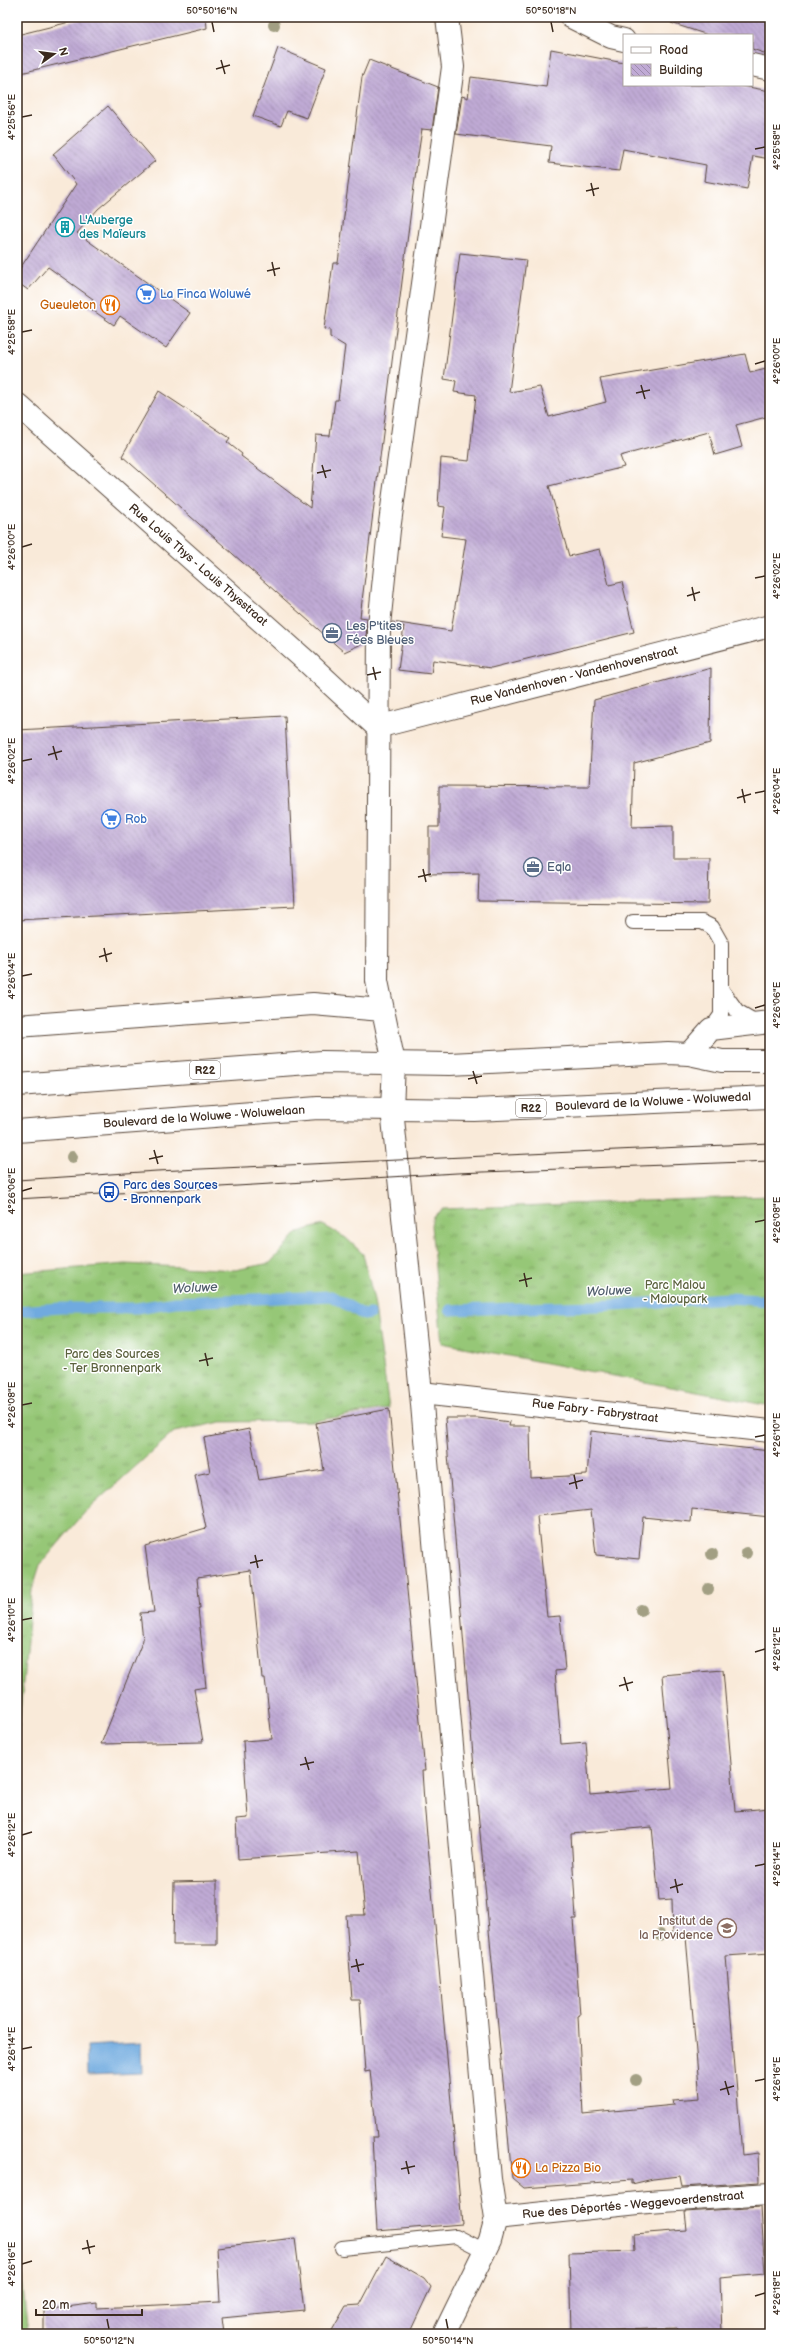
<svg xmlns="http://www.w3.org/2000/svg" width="787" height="2351" font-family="'Balsamiq Sans',sans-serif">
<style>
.grass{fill:url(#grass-tufts);stroke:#68784a}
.water{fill:#6faadf;stroke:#556a7e}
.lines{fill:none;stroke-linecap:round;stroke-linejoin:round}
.stream{stroke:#6faadf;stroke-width:11}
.building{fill:url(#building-back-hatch);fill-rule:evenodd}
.lane-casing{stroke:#58473a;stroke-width:16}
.street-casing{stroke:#58473a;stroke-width:24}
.highway-casing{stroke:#58473a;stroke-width:24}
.lane{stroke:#fff;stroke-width:14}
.street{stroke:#fff;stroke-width:22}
.highway{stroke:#fff;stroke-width:22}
.tram{stroke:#3b2a1e;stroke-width:1}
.tree{fill:#a29f83}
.ticks{fill:none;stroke:#3b2a1e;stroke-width:1.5}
.labels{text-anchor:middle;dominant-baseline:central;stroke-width:3;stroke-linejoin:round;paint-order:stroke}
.shield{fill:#fff;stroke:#766a62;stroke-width:1}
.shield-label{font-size:11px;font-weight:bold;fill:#3b2a1e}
.culture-label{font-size:12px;fill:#0d838f;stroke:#fff;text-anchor:start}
.shop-label{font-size:12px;fill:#366cbe;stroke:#fff;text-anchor:start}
.food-label{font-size:12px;fill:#c56008;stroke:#fff;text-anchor:end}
.street-label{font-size:12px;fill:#3b2a1e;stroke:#fff}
.service-label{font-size:12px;fill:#4e5e75;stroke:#fff;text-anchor:start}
.transit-label{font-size:12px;fill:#164399;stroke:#fff;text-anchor:start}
.park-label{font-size:12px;fill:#5b613d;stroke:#fff}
.education-label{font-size:12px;fill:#785e54;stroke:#fff;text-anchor:end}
.water-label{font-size:13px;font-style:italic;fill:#505d6b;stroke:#fff}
.neatline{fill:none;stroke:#3b2a1e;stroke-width:1.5}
.ticks-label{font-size:10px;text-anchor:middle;fill:#3b2a1e}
</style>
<defs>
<pattern id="grass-tufts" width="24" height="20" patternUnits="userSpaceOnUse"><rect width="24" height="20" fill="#96c777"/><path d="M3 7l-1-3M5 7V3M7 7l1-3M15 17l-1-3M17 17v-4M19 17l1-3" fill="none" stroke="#7ca261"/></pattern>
<pattern id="building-back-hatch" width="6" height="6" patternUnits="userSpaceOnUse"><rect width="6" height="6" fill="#c0aad5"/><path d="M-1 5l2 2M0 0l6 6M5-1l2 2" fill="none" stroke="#9d8bac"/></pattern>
</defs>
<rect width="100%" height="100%" fill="#fff"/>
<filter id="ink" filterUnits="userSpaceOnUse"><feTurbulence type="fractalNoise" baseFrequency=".025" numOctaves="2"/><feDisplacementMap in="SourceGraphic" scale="8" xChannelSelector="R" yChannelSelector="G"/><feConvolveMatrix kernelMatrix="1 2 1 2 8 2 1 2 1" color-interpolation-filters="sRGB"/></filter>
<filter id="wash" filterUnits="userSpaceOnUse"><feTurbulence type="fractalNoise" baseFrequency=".012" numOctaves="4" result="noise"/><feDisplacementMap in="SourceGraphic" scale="16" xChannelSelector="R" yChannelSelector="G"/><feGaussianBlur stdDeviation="0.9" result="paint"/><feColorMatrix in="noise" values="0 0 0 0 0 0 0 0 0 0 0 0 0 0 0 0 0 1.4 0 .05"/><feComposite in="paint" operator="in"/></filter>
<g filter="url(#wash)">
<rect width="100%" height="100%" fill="#f9ead9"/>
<g class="grass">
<path d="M770,1196v210l-328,-63 -11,-118 2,-9 10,-7z"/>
<path d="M323,1225l23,13 17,16 11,46 15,108 -74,13 -94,1 -47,10 -88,79 -46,54 -8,25 -15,154v-471l109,-9 109,6 35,-7 28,-31z"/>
<path d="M17,2233l11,101h-11z"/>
</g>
<path class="water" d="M141,2043l1,30 -55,2 -1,-29z"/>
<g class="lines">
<g class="stream">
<path d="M450,1310l147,-4 133,-8 40,3"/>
<path d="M17,1311l44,-3h76l38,-6 156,-6 33,19 6,-1"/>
</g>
</g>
<g id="blocks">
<g class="building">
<path d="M90,17h116l1,11 -190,46v-39z"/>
<path d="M672,17h98v38l-18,-6v-14h-44l-37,-12z"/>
<path d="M278,48l48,20 -19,50 -20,-7 -6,15 -28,-10z"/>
<path d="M551,49l73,14v22h113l33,6v68l-17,-3 -6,33 -43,-8 2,-16 -83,-16 -4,22 -70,-8 2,-17 -95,-12 6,-38 6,2 3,-21 75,10z"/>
<path d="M369,60l69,27 -6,43 -10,-1 -5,33 -57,455 7,1 -1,24 -22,10 -222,-196 37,-65 71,47 -3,4 15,12 -1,2 69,52 6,-73 14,1 5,-36h3l7,-54 -15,-9v-7l-6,-1 9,-66h5l24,-186z"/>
<path d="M108,106l47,55 -57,48 -21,24 113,80 -24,35 -46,-32 -6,9 -26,-18 5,-8 -45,-32 -20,23 -11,-8v-9l59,-89 -23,-30z"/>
<path d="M460,253l66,7 -17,132 31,-5 9,30 57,-15 -6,-23 145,-25 5,19 20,-5v48l-34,9 6,22 -27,8 -6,-23 -89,24 4,11 -75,19 20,70 31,-7 9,36 13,-3 12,50 -143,36 -58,-8 -2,14 -33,-4 6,-44 -13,5 1,-5v-4l59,9 15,-92 -25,-3 4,-29 -7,-1 3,-48 28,3 7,-66 -22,-3 2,-11 -12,-2z"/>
<path d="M711,668l-1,75 -76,20 -2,64 41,-1v32h36l-1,46 -230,-3 1,-28 -50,1v-47h10v-41l150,1 5,-87z"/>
<path d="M285,716l10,190 -278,14v-190z"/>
<path d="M389,1409l36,362h-3l2,31 38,422 -85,7 -5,-94h5l-7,-66 -5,1 -5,-72h-8l-6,-85h19l-6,-64 -121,8 -2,-40 12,-1 -5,-77 29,-2 -7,-61h-3l-11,-108 -54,8 3,30h-2l8,79 -12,2 9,53 -102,2 42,-104 -3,-27 14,-1 -9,-66 61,-18 -11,-53 15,-3 -6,-34 45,-9 10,51 65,-10 -8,-47z"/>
<path d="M445,1418h33l32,4 -1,4h21l1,52 56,-3 4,-44 179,20v66l-78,-8 -1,13 -48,-5 -4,42 -43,-4 -5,-45 -54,6 10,101 13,-1 5,54 -10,1 6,73 25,-2 4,53 82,-7 -10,-113 61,-5 12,141 35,-3v145l-44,3 16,199 16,-2 1,29 -77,5 -2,-11 -27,3 -21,5v-4l-108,8 -12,-10 -38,-410zM652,1827l7,73 13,-1 1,39 13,-1 14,161 -27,2 1,5 -91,9 -5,-98 2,-1 -7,-96h3l-5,-85z"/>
<path d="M217,1881v64h-44l1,-63z"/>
<path d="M761,2207l4,67 -45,4 2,56h-45l-1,-6 -105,4 -2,-79 66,-2 -1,-17 53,-4 -2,-18z"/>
<path d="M295,2238l9,72 -82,8 2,16h-180v-24l53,-7v5l123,-6 -3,-55z"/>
<path d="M386,2256l38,22 7,9 -22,47h-79l16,-28 14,-1z"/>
</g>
</g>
</g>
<g filter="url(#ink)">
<use href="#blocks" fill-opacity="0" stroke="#58473a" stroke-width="1"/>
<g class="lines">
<defs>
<g id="lane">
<path d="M633,922h69l10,5 9,16v72l-10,14"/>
<path d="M722,990l15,21 19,11"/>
<path d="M342,2248l114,-12 29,15"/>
</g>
<g id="street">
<path d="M571,17l40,20 13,3"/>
<path d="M752,65l18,4"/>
<path d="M17,404l289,257 71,66"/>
<path d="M377,727l393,-101"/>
<path d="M17,1026l296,-22 69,6"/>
<path d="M689,1054l22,-25 59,-7"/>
<path d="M421,1393l349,38"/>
<path d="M496,2218l152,-16 122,-8"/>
<path d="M444,2334l46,-94 6,-22 -6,-39 -69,-786 -29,-284 2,-46 -17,-82 2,-356 10,-95 64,-463 -6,-50"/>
</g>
<g id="highway">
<path d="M17,1085l305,-23 128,2 218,-11 21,1 33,7h48"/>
<path d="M17,1131l301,-23 156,2 296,-13"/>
</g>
</defs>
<use href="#lane" class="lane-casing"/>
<use href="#street" class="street-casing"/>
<use href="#highway" class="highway-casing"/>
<use href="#lane" class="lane"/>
<use href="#street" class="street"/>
<use href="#highway" class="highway"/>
<g class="tram">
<path d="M17,1180l140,-9 613,-28"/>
<path d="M17,1199l440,-26 313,-12"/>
</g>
</g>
<g class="tree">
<circle cx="274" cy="25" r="6"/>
<circle cx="72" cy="1157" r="6"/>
<circle cx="746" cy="1553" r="6"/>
<circle cx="712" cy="1554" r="6"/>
<circle cx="708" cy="1589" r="6"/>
<circle cx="641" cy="1610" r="6"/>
<circle cx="660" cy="1935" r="6"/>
<circle cx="636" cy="2080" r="6"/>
</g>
</g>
<path class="ticks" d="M212,22l2,10M551,22l2,10M221,60l4,14M216,69l14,-4M22,117l10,-2M755,149l10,-2M591,183l3,13M586,191l13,-3M272,262l3,14M267,271l13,-3M22,332l10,-2M755,364l10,-3M641,385l4,14M636,393l14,-3M322,465l4,13M317,473l14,-3M22,547l10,-3M755,578l10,-2M692,587l3,14M687,596l13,-4M373,667l3,13M367,675l14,-3M53,746l4,14M48,755l14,-4M22,761l10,-2M742,789l3,14M755,793l10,-2M737,798l14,-4M423,869l3,13M418,877l13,-3M104,948l3,14M99,957l13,-4M22,976l10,-2M755,1008l10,-3M473,1071l4,13M468,1079l14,-3M154,1150l4,14M149,1159l14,-3M22,1191l10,-3M755,1222l10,-2M524,1273l3,14M519,1281l13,-3M205,1353l3,13M199,1361l14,-3M22,1405l10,-2M755,1437l10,-2M574,1475l3,14M569,1484l14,-4M255,1555l3,13M250,1563l13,-3M22,1620l10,-2M755,1652l10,-3M624,1677l4,14M619,1686l14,-4M305,1757l4,13M300,1765l14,-3M22,1835l10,-3M755,1866l10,-2M675,1879l3,14M670,1888l13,-4M356,1959l3,13M351,1967l13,-3M22,2049l10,-2M725,2081l4,14M755,2081l10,-2M720,2090l14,-4M406,2161l3,13M401,2169l14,-3M87,2240l3,14M82,2249l13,-3M22,2264l10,-3M755,2296l10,-3M107,2319l2,10M446,2319l2,10"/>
<defs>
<symbol id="building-ring" viewBox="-11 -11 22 22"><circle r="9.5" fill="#fff" stroke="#0f9aa8" stroke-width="1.5"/><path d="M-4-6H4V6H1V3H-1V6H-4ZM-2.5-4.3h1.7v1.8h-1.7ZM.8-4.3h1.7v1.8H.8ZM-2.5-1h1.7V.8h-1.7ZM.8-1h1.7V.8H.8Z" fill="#0f9aa8"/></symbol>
<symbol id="supermarket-ring" viewBox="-11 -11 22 22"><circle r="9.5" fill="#fff" stroke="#3f7fe0" stroke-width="1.5"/><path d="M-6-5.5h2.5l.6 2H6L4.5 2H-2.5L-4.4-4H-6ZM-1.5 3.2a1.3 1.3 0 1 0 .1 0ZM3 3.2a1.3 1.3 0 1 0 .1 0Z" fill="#3f7fe0"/></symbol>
<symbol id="restaurant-ring" viewBox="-11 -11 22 22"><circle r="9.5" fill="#fff" stroke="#e8710a" stroke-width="1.5"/><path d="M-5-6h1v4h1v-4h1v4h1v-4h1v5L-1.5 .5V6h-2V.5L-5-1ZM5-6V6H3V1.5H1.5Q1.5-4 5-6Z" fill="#e8710a"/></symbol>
<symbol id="office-ring" viewBox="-11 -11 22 22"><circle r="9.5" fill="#fff" stroke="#5c6f8a" stroke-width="1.5"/><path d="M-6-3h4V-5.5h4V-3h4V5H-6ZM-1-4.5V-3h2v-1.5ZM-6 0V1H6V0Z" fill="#5c6f8a"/></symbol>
<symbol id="bus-ring" viewBox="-11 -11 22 22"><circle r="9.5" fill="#fff" stroke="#1a4fb4" stroke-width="1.5"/><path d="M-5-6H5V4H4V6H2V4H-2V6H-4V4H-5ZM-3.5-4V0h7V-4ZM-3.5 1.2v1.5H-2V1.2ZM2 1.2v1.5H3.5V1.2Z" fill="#1a4fb4"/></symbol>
<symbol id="school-ring" viewBox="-11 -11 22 22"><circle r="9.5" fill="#fff" stroke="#8d6e63" stroke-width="1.5"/><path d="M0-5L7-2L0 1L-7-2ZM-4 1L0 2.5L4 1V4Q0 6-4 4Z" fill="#8d6e63"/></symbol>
</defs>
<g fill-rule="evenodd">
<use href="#building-ring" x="54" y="216" width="22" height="22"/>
<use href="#supermarket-ring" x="135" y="283" width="22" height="22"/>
<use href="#restaurant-ring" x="99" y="294" width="22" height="22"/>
<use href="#office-ring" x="321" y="622" width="22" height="22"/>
<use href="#supermarket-ring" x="100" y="808" width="22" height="22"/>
<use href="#office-ring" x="522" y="856" width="22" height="22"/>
<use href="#bus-ring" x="98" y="1181" width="22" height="22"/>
<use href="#school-ring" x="716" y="1917" width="22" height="22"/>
<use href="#restaurant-ring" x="510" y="2157" width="22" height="22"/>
</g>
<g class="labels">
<g class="shield">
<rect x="190" y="1061" width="30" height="18" rx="3"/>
<rect x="516" y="1099" width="30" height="18" rx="3"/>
</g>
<g class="shield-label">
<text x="205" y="1070">R22</text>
<text x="531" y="1108">R22</text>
</g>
<g class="culture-label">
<text x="79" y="220">L'Auberge<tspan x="79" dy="14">des Maïeurs</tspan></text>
</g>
<g class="shop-label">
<text x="160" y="294">La Finca Woluwé</text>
<text x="125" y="819">Rob</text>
</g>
<g class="food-label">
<text x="96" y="305">Gueuleton</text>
<text x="535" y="2168" text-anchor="start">La Pizza Bio</text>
</g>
<g class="street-label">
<text transform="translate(198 565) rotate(41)">Rue Louis Thys - Louis Thysstraat</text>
<text transform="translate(574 676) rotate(-14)">Rue Vandenhoven - Vandenhovenstraat</text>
<text transform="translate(653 1102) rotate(-3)">Boulevard de la Woluwe - Woluwedal</text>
<text transform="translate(204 1117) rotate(-4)">Boulevard de la Woluwe - Woluwelaan</text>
<text transform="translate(595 1411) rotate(7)">Rue Fabry - Fabrystraat</text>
<text transform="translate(633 2205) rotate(-5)">Rue des Déportés - Weggevoerdenstraat</text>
</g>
<g class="service-label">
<text x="346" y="626">Les P'tites<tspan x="346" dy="14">Fées Bleues</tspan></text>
<text x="547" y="867">Eqla</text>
</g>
<g class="transit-label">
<text x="123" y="1185">Parc des Sources<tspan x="123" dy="14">- Bronnenpark</tspan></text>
</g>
<g class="park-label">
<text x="675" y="1285">Parc Malou<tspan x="675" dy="14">- Maloupark</tspan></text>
<text x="112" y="1354">Parc des Sources<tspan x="112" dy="14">- Ter Bronnenpark</tspan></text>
</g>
<g class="education-label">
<text x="713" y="1921">Institut de<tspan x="713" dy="14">la Providence</tspan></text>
</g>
<g class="water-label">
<text transform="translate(195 1288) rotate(-3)">Woluwe</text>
<text transform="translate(609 1291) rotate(-3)">Woluwe</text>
</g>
</g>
<rect width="787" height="2351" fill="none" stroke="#fff" stroke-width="44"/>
<rect x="623" y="34" width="130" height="52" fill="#ffffff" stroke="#b1aaa5"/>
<rect x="631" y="47" width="20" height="6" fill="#ffffff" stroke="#b1aaa5"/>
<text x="659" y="54" font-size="12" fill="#3b2a1e">Road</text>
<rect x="631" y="64" width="20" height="12" fill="url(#building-back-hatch)" stroke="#b1aaa5"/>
<text x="659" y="74" font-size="12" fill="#3b2a1e">Building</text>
<g transform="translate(54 54) rotate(76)" stroke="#ffffff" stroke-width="3" paint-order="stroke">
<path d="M0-3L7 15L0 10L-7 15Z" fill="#3b2a1e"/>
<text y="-6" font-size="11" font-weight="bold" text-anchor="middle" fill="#3b2a1e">N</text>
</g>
<path d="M36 2309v6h106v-6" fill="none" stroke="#3b2a1e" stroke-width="2"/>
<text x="42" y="2309" font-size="12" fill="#3b2a1e" stroke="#ffffff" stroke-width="3" paint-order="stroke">20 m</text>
<rect x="22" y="22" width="743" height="2307" class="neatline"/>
<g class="ticks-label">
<text x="212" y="14">50°50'16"N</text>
<text x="551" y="14">50°50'18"N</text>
<text transform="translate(11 117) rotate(-90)" y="4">4°25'56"E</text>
<text transform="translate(776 147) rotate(-90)" y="4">4°25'58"E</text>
<text transform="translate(11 332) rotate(-90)" y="4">4°25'58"E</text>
<text transform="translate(776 361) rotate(-90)" y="4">4°26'00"E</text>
<text transform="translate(11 547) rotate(-90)" y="4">4°26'00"E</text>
<text transform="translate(776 576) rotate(-90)" y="4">4°26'02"E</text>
<text transform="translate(11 761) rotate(-90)" y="4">4°26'02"E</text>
<text transform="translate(776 791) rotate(-90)" y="4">4°26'04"E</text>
<text transform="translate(11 976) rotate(-90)" y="4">4°26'04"E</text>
<text transform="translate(776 1005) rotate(-90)" y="4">4°26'06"E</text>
<text transform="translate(11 1191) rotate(-90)" y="4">4°26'06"E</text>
<text transform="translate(776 1220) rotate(-90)" y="4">4°26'08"E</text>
<text transform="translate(11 1405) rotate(-90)" y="4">4°26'08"E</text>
<text transform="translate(776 1435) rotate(-90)" y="4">4°26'10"E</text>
<text transform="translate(11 1620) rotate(-90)" y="4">4°26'10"E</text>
<text transform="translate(776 1649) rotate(-90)" y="4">4°26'12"E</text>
<text transform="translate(11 1835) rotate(-90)" y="4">4°26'12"E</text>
<text transform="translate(776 1864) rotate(-90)" y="4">4°26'14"E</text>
<text transform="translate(11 2049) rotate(-90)" y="4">4°26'14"E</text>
<text transform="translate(776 2079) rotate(-90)" y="4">4°26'16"E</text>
<text transform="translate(11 2264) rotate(-90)" y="4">4°26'16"E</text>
<text transform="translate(776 2293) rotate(-90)" y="4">4°26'18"E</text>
<text x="109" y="2344">50°50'12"N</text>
<text x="448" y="2344">50°50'14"N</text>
</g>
</svg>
